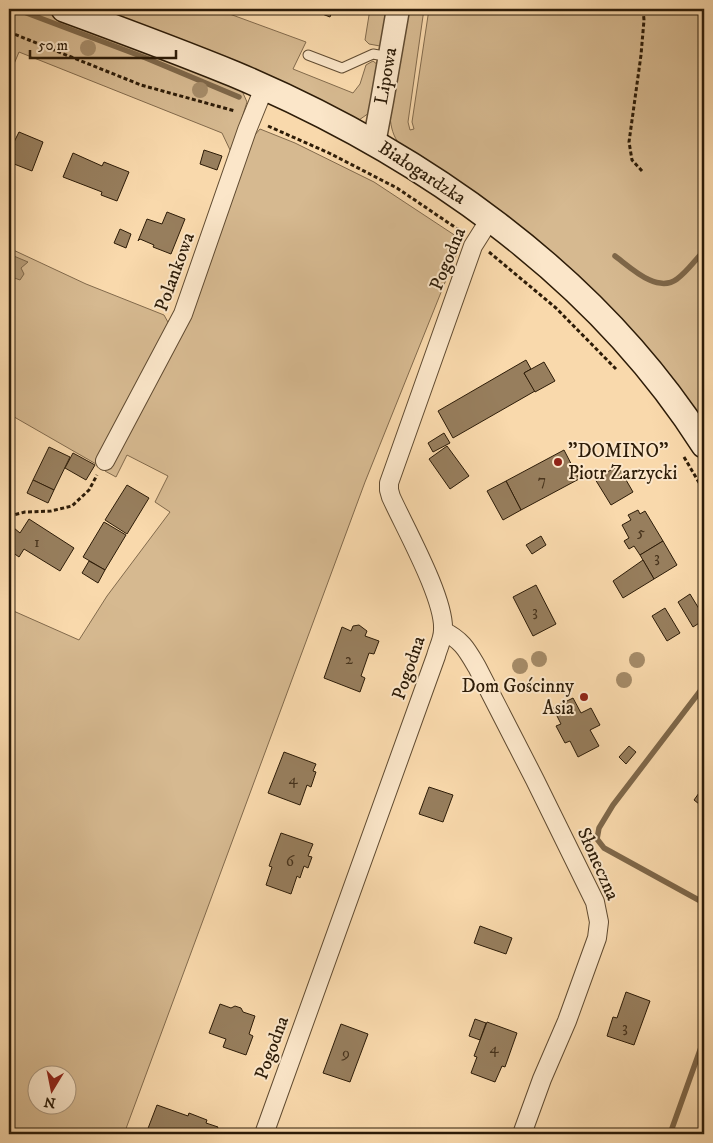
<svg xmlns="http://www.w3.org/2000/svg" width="713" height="1143" font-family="'IM FELL DW Pica',serif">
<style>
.green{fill:#d6b990;stroke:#826a4c;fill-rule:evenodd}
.water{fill:#b49974;stroke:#7e6749}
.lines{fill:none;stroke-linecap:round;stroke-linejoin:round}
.stream{stroke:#7e6749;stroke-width:5.5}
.building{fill:#977e5d;stroke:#2d1c08}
.service-casing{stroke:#604b31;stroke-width:11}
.minor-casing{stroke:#604b31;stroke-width:20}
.tertiary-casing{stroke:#604b31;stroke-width:25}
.secondary-casing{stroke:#2d1c08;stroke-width:28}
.path{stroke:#2d1c08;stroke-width:3;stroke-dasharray:4 2.5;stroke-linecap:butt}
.service{stroke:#fbe6c9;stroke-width:9}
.minor{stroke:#fbe6c9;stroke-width:18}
.tertiary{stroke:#fbe6c9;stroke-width:22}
.secondary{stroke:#fbe6c9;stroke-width:25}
.tree{fill:#a58b68}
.poi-dot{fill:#8f2418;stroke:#fbe6c9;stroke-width:2}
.labels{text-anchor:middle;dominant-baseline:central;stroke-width:4;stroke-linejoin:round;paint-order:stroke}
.number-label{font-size:16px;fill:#48341d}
.street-label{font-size:19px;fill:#2d1c08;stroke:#fbe6c9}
.poi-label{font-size:19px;fill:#2d1c08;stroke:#fbe6c9;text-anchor:start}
</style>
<rect width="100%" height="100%" fill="#f9d9ac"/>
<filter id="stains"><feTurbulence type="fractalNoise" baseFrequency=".004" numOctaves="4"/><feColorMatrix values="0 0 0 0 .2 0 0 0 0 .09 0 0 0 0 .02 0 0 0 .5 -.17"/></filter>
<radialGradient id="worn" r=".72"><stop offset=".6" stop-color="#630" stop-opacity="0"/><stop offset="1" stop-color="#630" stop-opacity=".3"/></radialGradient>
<g class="green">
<path d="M9,9h29l200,77 5,7 4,9 -16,50 -9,-19 -203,-81 -10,24z"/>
<path d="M89,9h127l90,33 -13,27 60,24 7,-9 6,-19 7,-4 5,4 -9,48 -10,7h-8z"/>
<path d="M370,9h20l-6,34 -4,3 -11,-2 -4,-4z"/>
<path d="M406,9h18l-16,113 2,8 4,-1 -2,-7 17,-113h275v420l-7,-12 -297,-272c-7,-9 -9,-17 -10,-29z"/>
<path d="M260,129l35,14 79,39 88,58 -97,242 -241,652h-115v-525l70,31 28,-44 63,-84 -15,-10 13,-26 -41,-21 -11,22 -11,-6 97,-186 52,-149zM38,1076h30v30h-30z"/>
<path d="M9,248l77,36 78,31 5,9 -9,26 -64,114 -87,-50z"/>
</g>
<path class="water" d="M9,254l19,8 -7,6 3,6 -4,6 -11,-4z"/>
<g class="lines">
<g class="stream">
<path d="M16,9l130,49 93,39"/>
<path d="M615,256c15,11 42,38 62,23 10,-7 18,-19 27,-28"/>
<path d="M704,686l-91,119 -14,23 -2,11 7,9 100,55"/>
<path d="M670,1134l34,-95"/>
</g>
</g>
<g class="building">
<path d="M306,9h27l-3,8 -13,-5 -4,2 -6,-2z"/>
<path d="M19,132l24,10 -11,29 -23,-9v-22l5,2z"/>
<path d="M204,150l18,6 -5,14 -17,-6z"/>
<path d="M73,153l29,13 2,-4 25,10 -12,29 -16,-6 1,-3 -39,-15z"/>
<path d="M167,212l18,7 -14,35 -18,-7 1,-2 -14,-6 -2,2 9,-22 15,5z"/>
<path d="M120,229l11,5 -5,14 -12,-5z"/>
<path d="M526,360l5,9 -7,4 11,18 -82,47 -15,-27z"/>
<path d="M544,362l11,19 -20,11 -11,-19z"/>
<path d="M444,433l6,10 -17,9 -5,-9z"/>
<path d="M447,446l22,30 -19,13 -21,-30z"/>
<path d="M49,447l21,10 -16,33 -21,-10z"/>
<path d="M564,450l15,29 -58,31 -15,-29z"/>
<path d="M73,453l22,12 -9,15 -21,-12z"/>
<path d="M618,466l15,26 -22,13 -16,-26z"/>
<path d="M33,480l21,10 -6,13 -21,-10z"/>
<path d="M506,481l15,29 -18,10 -16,-29z"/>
<path d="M127,485l22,13 -22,36 -22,-14z"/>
<path d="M638,510l2,4 5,-3 18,30 -23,14 -6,-9 -5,3 -5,-8 5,-3 -7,-13 9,-5 -3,-5z"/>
<path d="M29,519l45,29 -14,23 -36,-22 -5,8 -10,-7v-13l5,-9 6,5z"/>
<path d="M104,522l22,13 -21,35 -22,-13z"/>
<path d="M541,536l5,9 -14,9 -6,-9z"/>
<path d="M663,541l14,24 -23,14 -14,-24z"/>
<path d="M643,560l11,19 -31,19 -10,-17z"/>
<path d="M89,561l16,9 -7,13 -16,-10z"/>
<path d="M536,585l20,39 -23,12 -20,-39z"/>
<path d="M690,594l14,23v3l-11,7 -15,-25z"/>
<path d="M665,608l15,25 -13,8 -15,-25z"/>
<path d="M359,625l8,6 -2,5 14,5 -5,13 -5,-1 -8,23 4,2 -5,14 -36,-14 18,-51 9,4 2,-5z"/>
<path d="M573,698l8,15 10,-5 9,17 -10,5 9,16 -21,11 -8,-16 -5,2 -9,-17 5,-2 -8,-16z"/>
<path d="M629,746l7,6 -10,12 -7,-7z"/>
<path d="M284,752l32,12 -3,7 3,1 -5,15 -4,-2 -7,20 -32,-12z"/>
<path d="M704,786v22l-10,-8z"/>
<path d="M429,787l24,8 -10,27 -24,-8z"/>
<path d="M281,833l32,11 -5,12 4,1 -4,11 -4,-2 -4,12 -3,-2 -6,18 -25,-9 6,-18 -3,-1z"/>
<path d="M480,926l32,12 -6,16 -32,-11z"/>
<path d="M626,992l24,9 -16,44 -27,-9 6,-19 4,1z"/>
<path d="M220,1004l11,4 4,-2 6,2 2,4 12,4 -6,18 4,2 -7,19 -23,-8 3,-8 -17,-6z"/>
<path d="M475,1019l11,4 -6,17 -11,-4z"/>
<path d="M487,1022l30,11 -12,34 -3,-1 -7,16 -24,-9 6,-16 -3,-1z"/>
<path d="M341,1024l27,10 -18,48 -27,-9z"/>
<path d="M157,1105l31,11 1,-3 18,7 -1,3 12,4 -3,7h-58l-10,-3z"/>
</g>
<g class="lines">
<defs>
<path id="service" d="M308,55l34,13 31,-14 17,3"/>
<g id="minor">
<path d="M105,461l78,-147 64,-184 17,-42"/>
<path d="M443,631c19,9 24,19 34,36l58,113 60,122 4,20 -2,16 -30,83 -25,58 -20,55"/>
<path d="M264,1134l172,-478c2,-8 7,-17 7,-26 2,-31 -38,-102 -52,-133l-2,-7v-7l84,-237 17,-27"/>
</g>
<path id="tertiary" d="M372,142l4,-9 6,-32 16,-92"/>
<path id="secondary" d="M64,9c57,21 114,42 170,65 185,78 361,200 470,371"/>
</defs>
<use href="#service" class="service-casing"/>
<use href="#minor" class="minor-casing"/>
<use href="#tertiary" class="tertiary-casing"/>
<use href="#secondary" class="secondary-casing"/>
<g class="path">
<path d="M9,32l132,53 94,26"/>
<path d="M268,126l61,27 68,35 65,44"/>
<path d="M642,171l-10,-11 -3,-18 12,-87 3,-35 -1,-11"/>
<path d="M489,252l67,56 60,61"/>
<path d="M684,457l20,34"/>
<path d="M9,516l16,-4 26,-1 21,-5 17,-16 8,-15"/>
</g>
<use href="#service" class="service"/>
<use href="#minor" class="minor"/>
<use href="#tertiary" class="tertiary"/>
<use href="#secondary" class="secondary"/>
</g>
<g class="tree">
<circle cx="88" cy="48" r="8"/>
<circle cx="200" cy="90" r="8"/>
<circle cx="539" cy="659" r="8"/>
<circle cx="637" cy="660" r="8"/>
<circle cx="520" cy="666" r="8"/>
<circle cx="624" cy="680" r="8"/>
</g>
<g class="poi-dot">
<circle cx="558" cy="462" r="5"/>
<circle cx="584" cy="697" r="5"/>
</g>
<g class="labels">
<g class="number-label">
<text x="542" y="480">7</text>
<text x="641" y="532">5</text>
<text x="37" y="542">1</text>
<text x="657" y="557">3</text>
<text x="535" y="611">3</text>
<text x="349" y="659">2</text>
<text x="293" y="779">4</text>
<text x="290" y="861">6</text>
<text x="625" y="1027">3</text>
<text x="494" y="1048">4</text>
<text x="346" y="1053">9</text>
</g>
<g class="street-label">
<text transform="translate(386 76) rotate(-80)">Lipowa</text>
<text transform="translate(422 173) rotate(33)">Białogardzka</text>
<text transform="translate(448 259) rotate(-68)">Pogodna</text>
<text transform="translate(175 272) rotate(-70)">Polankowa</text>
<text transform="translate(409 668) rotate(-71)">Pogodna</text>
<text transform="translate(598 864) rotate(66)">Słoneczna</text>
<text transform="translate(272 1048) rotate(-70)">Pogodna</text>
</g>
<g class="poi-label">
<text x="568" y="451">"DOMINO"<tspan x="568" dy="22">Piotr Zarzycki</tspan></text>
<text x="574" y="686" text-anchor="end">Dom Gościnny<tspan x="574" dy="22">Asia</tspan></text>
</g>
</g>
<rect width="713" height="1143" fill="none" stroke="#f9d9ac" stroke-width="30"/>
<rect x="10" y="10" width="693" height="1123" fill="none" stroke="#2d1c08" stroke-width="2.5"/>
<rect x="15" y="15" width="683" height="1113" fill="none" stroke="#2d1c08"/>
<g transform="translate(52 1090) rotate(190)"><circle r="24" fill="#fbe6c9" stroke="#a9957c"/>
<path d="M0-4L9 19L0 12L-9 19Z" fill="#8f2418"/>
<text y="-8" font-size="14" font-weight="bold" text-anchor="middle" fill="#2d1c08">N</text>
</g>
<path d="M30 50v8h146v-8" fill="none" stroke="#2d1c08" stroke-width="2.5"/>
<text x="38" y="50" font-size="15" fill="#2d1c08" stroke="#fbe6c9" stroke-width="4" paint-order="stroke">50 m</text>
<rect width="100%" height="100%" filter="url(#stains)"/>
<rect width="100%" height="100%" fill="url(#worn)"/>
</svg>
